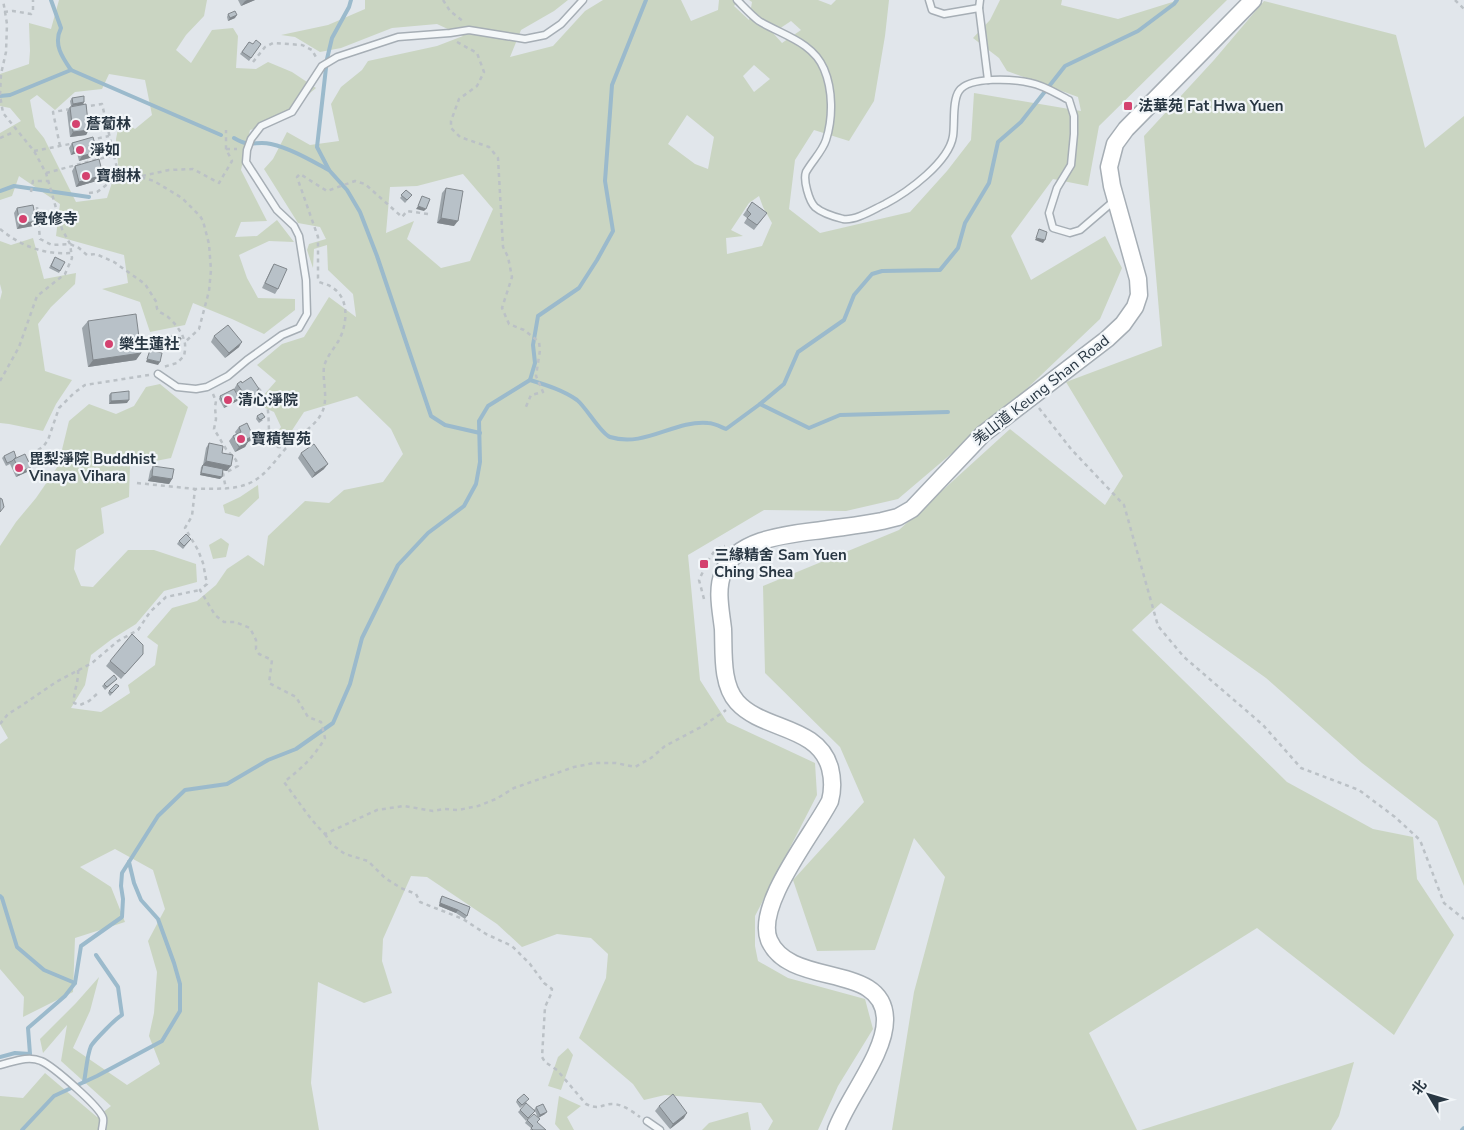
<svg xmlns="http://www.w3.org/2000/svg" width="1464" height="1130" font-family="'Nunito Sans','Noto Sans SC',sans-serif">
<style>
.green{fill:#cad5c2;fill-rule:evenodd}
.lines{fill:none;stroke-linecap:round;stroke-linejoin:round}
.stream{stroke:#9bbacc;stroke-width:4}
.lane-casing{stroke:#a6aeb5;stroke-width:9}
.secondary-casing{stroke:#a6aeb5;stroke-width:19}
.path{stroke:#bbc1c6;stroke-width:2.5;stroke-dasharray:4 4;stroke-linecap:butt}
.lane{stroke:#f4f7f9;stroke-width:6}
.secondary{stroke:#fff;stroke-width:16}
.wall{fill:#9ea6ac}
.shaded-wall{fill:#81878c}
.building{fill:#b8c1c8;stroke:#81878c}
.poi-dot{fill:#d4426f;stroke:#f1f5f8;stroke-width:2}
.labels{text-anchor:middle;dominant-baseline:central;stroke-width:4.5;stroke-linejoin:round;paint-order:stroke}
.poi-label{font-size:15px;font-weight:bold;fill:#293743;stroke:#f1f5f8;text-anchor:start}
.street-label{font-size:15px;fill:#293743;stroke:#f1f5f8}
</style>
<rect width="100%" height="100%" fill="#e1e6eb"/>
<g class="green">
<path d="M59,0h148l-3,16 -18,19 -10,15 15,13 21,-33 21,-2 5,8 -2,32 20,1 12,-7 24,10 24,16 -42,35 -24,7 -9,40 26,51 -26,1 -6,15 22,-1 20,-16 17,22 -25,-1 -30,14 8,23 11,20 37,1v11l-31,24 -32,-15 -39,-16 -8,22 -35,7 -10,-30 -38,-13 26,-6 -4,-28 -68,-19 4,-32 -41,-28 -7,20 -12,4v-67l21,-12 -11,-13 -10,-2v-32l29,-10 1,-13 -1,-28 22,6zM109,74l36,6 7,35 -17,14 -15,-10 -4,20 2,25 -11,34 -31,4 -32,-64 -9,-11 -5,-27 7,-5 18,15 20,-18 27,-3z"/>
<path d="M365,0h203l-14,11 -33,19 -11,27 43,-11 32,-35 18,-11h78l10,21 27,-11 1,-10h20l-5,6 15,14 3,-18 -3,-2h69l13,5 5,-5h53l-4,36 -11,65 -25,40 -35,-11 -19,30 -6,49 31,24 90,-21 37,-41 24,-31 3,-47 107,18 -3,-14 -71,-26 -8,-13 -26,-20 17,-18 10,-20h62l-1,5 57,14 61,-19h48l-128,126 -11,60 -35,-7 -42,57 20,44 74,-44 17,32 -22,51 -83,79 -119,101 -52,12 -82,-1 -76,45 12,125 27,42 88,41 2,32 -62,121v30l3,15 30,17 77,21 8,30 -35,57 -20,44h-50l5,-9 -12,-18 -96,-8 -21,5 -11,-16 -54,-46 27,-60 2,-24 -17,-16 -34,-4 -35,13 -25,-23 -70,-47 -16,-1 -28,63 -1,22 10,32 -28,10 -46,-21 -7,101 8,47h-319v-34l23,2 22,-25 52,44 14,-11 -50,-45 6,-36 -24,28 -3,-14 36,-36 23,-26 -9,34 -17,37 54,37 33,-21 -11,-28 5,-23 3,-41 -9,-31 17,-32 -12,-39 -38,-21 -35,18 31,20 14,35 -50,16 -2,54 -50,25 1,-20 -24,-28v-225l8,-6 -8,-14v-178l16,-24 20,-24 22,-32 11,-45 20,-17 27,10 18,-8 12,-19 14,-3 28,23 -17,51 -41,8 -1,31 -28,11 3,25 -28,17 -2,19 7,17 12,1 35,-37h26l42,14 1,18 -33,9 -28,33 -24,15 -21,16 -6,30 -14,23 30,4 29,-19 -2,-8 27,-20 3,-20 -11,-8 25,-29 25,-7 19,-16 11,-16 21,-14 16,11 4,-30 37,-35 24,2 15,-13 39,-8 20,-28 -12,-25 -34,-33 -53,16 -15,23 -21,10 13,-18 -7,-15 -18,-8 20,-23 -19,-16 25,-21 22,-7 25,-40 27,20 -3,-23 -25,-24 -1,-25 -13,4 -1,19 -6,-18 2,-6 17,-5 -6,-12 -22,-4 -34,-54 9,-10 14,-27 23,13 29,-4 -8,-37 10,-17 21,-17 6,-9 69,-15 26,-10 -26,-12 -45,4 -51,20 -21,4 -25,-15 -14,-2 47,-10 37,-16zM791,21l10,9 -19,13 -9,-10zM754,65l16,14 -16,13 -11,-16zM687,115l27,22 -6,32 -13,-5 -27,-20zM463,174l30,35 -23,52 -29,7 -34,-29 7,-18 -28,12 4,-46 27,-1zM759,196l4,11 9,16 -10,23 -35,8 -1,-16 17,-2 -12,-6 18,-27z"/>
<path d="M1264,1l132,34 29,113 39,-32v770l-27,-65 -75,-58 -96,-85 -105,-75 -29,27 155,152 86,47 40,8 4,42 37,56 -60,100 -137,-107 -168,105 48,97h-245l22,-138 31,-115 -31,-39 -39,112 -58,1 -24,-71 71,-78 -24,-55 -75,-74 -2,-87 136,-56 111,-101 95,76 18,-29 -57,-94 96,-36 -18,-210 70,-76z"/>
<path d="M33,238l11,41 32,-6 -1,11 -24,23 -13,17 7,47 27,9 -16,24 -13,27 -34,-7 -9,-1v-123l2,-8 -2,-8v-43l11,4z"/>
<path d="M258,485l1,13 -20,19 -14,-4 -2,-8 17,-8z"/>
<path d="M221,538l8,6 -3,13 -13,2 -4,-14z"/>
<path d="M568,1048l5,7 -12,35 -13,-4 10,-29z"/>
<path d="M1354,1062l-15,54 -8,14h-190z"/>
<path d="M559,1096l22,10 -14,11 7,13h-14l-5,-6z"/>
<path d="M748,1112l3,18h-49l7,-7z"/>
</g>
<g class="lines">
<g class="stream">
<path d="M51,0l10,28c-8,16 1,29 10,42"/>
<path d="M351,0l-2,7 -17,31 -5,21 -10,88 12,23 18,20 13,22 17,44 54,160 14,9 35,8"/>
<path d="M0,96l10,-1 61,-25 150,65"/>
<path d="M234,138c19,11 20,2 37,6 21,5 39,16 58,26"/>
<path d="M0,191l14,-5 75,11"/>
<path d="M530,380c16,5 33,10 47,20 9,7 24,34 33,37 35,11 64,-17 98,-14 6,0 13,4 18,6l34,-25 49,24 31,-13 108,-3"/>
<path d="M760,404l24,-20 14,-32 46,-32 10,-25 18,-21 10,-3 58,-1 18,-22 7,-25 24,-40 9,-41 23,-20 44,-56 73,-35 36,-27 3,-4"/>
<path d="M0,896l2,2 15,49 27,23 31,13"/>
<path d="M0,1057l15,-4 15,1 -2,-26 37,-32 10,-13 6,-37 41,-29 1,-18 -2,-13 1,-13 36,-57 27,-26 42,-6 41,-24 28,-11 37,-26 17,-39 12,-46 36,-73 30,-32 36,-27 12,-22 4,-22 -1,-41 9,-15 42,-26 5,-17 -2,-18 5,-29 41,-28 18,-28 16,-29 -8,-50 7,-96 34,-85"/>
<path d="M84,1082c2,-10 3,-27 7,-36 3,-5 25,-28 31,-31l-4,-28 -22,-32"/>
<path d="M22,1130l32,-34 43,-20 65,-35 18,-30v-27l-6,-21 -16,-44 -17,-19 -7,-17 -5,-21"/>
<path d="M1462,1130l2,-2"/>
</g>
<defs>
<g id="lane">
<path d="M737,0c7,7 14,15 22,21 23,14 54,21 65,48 9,21 9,49 2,71 -4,12 -14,21 -20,32 -3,8 3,29 9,35 7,6 20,10 28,12 13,2 31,-10 42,-15 23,-12 64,-42 68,-68 2,-13 -1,-35 6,-45 10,-15 55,-12 72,-8 12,2 26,11 38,17l5,16v18l-3,31 -14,23 -8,25 4,15 17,5 10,-3 35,-30"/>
<path d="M929,0l3,10 12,4 35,-6"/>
<path d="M980,0l-1,8 9,72"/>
<path d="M158,374l19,13 19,2 11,-2 21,-11 19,-16 35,-25 17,-7 8,-14 -1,-34 -7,-44 -5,-10 -17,-16 -31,-48 1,-12 4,-11 10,-13 31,-14 30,-46 15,-9 61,-20 52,-4 19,-3 56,9 20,-4 16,-11 22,-24"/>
<path d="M0,1065c13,-3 28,-10 41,-4 12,5 59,46 62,57 1,4 -1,9 -1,12"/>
<path d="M647,1121l13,9"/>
</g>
<path id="secondary" d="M836,1130c12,-33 49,-76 49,-110 0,-59 -95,-31 -116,-80 -14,-35 44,-106 61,-139 3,-11 3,-21 0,-33 -12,-43 -67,-37 -93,-66 -16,-18 -13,-50 -14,-73 -2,-18 -7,-39 0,-56 12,-35 68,-39 99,-43 20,-3 40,-5 60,-9l16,-4 14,-8 71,-75 124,-95 16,-15 12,-17 4,-12 -1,-16 -26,-93 -3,-19 6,-23 11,-15 127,-129"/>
</defs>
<use href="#lane" class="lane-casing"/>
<use href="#secondary" class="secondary-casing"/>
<g class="path">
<path d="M443,0l7,11 14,11"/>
<path d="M1455,0l9,9"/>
<path d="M4,12l9,-1 18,3 2,-3v-11"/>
<path d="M457,42l20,11 7,19 -7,14 -18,13 -8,22v7l9,9 29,10 9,11 5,89 5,10 4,20 -10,31 7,16 15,6 15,12 1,8 -4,26 7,16 -12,3 -6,14"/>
<path d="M253,62l12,-15 8,-4 29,2 10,5 5,9"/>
<path d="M83,107l19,-3 18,77"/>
<path d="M0,138l14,-6"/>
<path d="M90,140l19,-4"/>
<path d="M60,146l-7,-34 18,-3"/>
<path d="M226,149h11"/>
<path d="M34,151l41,-8"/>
<path d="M46,173l68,-18"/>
<path d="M142,176l27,-6 24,-1 26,14 13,-22 -6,-12v-19"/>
<path d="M31,192l2,-11h16"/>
<path d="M89,193l8,-1 12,-9 31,-6 14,4 28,17 18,18 3,5 6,23 2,26 -2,21 -10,38 -14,13"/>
<path d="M37,207l3,32 12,6 18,-1 9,4 8,7 9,-1 18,8 31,22 12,19c-2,10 5,9 11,14 6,5 14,15 16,23 2,5 1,11 0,16l-7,7 -14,4"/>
<path d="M428,214l-21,-3 -5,6 -37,-33 -10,-3 -28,10 -27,-17 -3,3 21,60v41l1,4c5,2 11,3 14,6 17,11 14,37 6,52 -5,9 -13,17 -15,27 -2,16 6,34 -4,49 -6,10 -19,18 -28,26 -14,13 -23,31 -40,40 -18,9 -38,6 -57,7l-3,27 -7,12 13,22 5,13 4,21 -7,6 15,25 9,7h11l15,6 6,12v9l3,5 13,6 -3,23 27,14 12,20 13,5 4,16c-11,19 -24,31 -41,44 14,18 25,37 41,52l52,-24 27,-4 29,5 11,-2 14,1 20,-4 18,-7 18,-11 60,-21 20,-4h22l19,4 16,-9 14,-12 38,-20 23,-16"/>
<path d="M0,229c21,17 44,26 71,24"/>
<path d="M0,381l19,-34 18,-51 28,-22 7,-16 -2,-14 -8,-15 -16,-56 -12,-22 -31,-38 -3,-18 1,-21 5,-22 1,-28 -4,-24"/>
<path d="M258,388c14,13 9,35 12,52l8,7 8,1"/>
<path d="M213,394l3,7 -1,6 1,12 -2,10 12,20 10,11 2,6 -15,8 3,15"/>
<path d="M1039,408l32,41 53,56 34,121 26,31 79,68 38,43 58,22 36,27 25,23 24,63 20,16"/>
<path d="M31,454l12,-7 5,-7 11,-32 15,-15 11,-8 64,-10"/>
<path d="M137,483l58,6"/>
<path d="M704,599l-5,-19 10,-21 7,-10 9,-3"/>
<path d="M78,670c1,12 -5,22 -4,33l6,2 9,-4 9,-8"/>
<path d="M0,724l8,-10 13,-8 35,-24 36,-19 26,-22 20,-11 12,-18 16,-15 34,-7"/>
<path d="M325,834l6,10 14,10 23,7 17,17 16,10 15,6 4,8 43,17 23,15 26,12 18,18 14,19 8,6 -1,5 -6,13 -3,50 3,5 12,8 29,34c15,7 16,-1 28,0 10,1 19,8 26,13"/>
</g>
<use href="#lane" class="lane"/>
<use href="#secondary" class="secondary"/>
</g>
<g class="wall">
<path d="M238,0h17l-14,6z"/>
<path d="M228,14l7,4 -7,3 -1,-4z"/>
<path d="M249,42l4,2h8l-12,17 -9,-7z"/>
<path d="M72,98l11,7 -12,1 -1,-5z"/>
<path d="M70,107l19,23 -3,5 -16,2 -3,-25z"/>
<path d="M72,143l25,9 -4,5 -14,4 -2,-8 -6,2 -2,-7z"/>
<path d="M75,166l28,9 -3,5 -24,7 -4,-16z"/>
<path d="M446,188l8,38 -17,-3 5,-30z"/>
<path d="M406,190l6,5 -7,8 -5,-5z"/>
<path d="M752,202l15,11 -13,17 -10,-7 3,-5 -4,-3z"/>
<path d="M17,208l19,13 -3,5 -16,3 -3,-16z"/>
<path d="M55,257l5,14 -1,2 -10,-5z"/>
<path d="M274,264l4,25 -3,5 -13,-6 9,-19z"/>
<path d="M88,321l53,32 -5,7 -48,7 -6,-39z"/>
<path d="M214,336l25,11 -14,11 -14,-16z"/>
<path d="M242,383l16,8 2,3 -4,5 -9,6 -4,-6 -1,1 -8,-11 3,-5z"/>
<path d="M111,393l16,10 -18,1v-9z"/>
<path d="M220,396l17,5 -13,7 -5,-9z"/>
<path d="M257,416l6,4 -4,3 -3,-4z"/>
<path d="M239,427l14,9 -3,5 -2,1 -3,5 -10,5 -6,-11 4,-5 3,-2 -1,-2z"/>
<path d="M209,443l18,28 -4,-1 -3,9 -20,-4 1,-8 2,-2 3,-17z"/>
<path d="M301,453l23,16 -12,9 -14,-20z"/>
<path d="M4,456l12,1 11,15 -11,5 -6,-13 -4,2 -4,-8z"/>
<path d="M153,466l19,13 -3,5 -21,-3 2,-10z"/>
<path d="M191,539l-8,10 -6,-5 2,-3z"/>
<path d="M143,654l-22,25 -15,-13 4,-5z"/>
<path d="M117,679l-12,11 -3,-4 2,-2z"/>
<path d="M119,686l-9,10 -2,-3 1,-2z"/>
<path d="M442,896l25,20 -2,3 -9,-6 -17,-7 1,-7z"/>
<path d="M517,1100l10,2 -7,6 -4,-6z"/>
<path d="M659,1106l25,12 -14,11 -15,-18z"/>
<path d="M536,1107l9,7 -7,4 -3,-7 -9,10 -8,-9 2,-2h14z"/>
<path d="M527,1120l19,10h-16l1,-2 -6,-5z"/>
</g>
<g class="shaded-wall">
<path d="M247,0h8l-14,6 4,-5z"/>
<path d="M237,15l-2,3 -7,3 2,-3z"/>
<path d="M84,102l-1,3 -12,1 2,-2z"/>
<path d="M89,130l-3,5 -16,2 3,-5z"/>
<path d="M80,148l-3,5 -6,2 3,-5z"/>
<path d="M97,152l-4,5 -14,4 3,-5z"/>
<path d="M103,175l-3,5 -24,7 3,-5z"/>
<path d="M418,206l8,3 -2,2 -8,-2z"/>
<path d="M441,218l17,3 -4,5 -17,-3z"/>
<path d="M36,221l-3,5 -16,3 3,-5z"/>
<path d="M1036,238l9,2 -2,3 -8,-3z"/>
<path d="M242,342l-3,5 -14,11 4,-5z"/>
<path d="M168,344l11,3 -2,3 -10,-3z"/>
<path d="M141,353l-5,7 -48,7 5,-7z"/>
<path d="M147,359l13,3 -2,3 -12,-3z"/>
<path d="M260,394l-4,5 -9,6 4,-5z"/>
<path d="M239,398l-2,3 -13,7 1,-2z"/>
<path d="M129,400l-2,3 -18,1 2,-3z"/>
<path d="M253,436l-3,5 -7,3 4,-5z"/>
<path d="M248,442l-3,5 -10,5 4,-5z"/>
<path d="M206,461l25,5 -4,5 -25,-5z"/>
<path d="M328,464l-4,5 -12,9 3,-5z"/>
<path d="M31,467l-4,5 -11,5 4,-5z"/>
<path d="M201,473l21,4 -2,2 -20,-4z"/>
<path d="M152,476l20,3 -3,5 -21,-3z"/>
<path d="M440,903l18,7 -2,3 -17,-7z"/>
<path d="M547,1112l-2,2 -7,4 2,-3z"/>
<path d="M687,1113l-3,5 -14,11 3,-5z"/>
</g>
<g class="building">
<path d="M235,11l2,4 -7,3 -2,-4z"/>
<path d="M256,40l5,4 -10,14 -9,-6 7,-10 4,2z"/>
<path d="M84,96v6l-11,2 -1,-6z"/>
<path d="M86,104l3,26 -16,2 -3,-25z"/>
<path d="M93,137l4,15 -15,4 -2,-8 -6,2 -2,-7z"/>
<path d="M99,159l4,16 -24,7 -4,-16z"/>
<path d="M446,188l17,3 -5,30 -17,-3z"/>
<path d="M406,190l6,5 -5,5 -6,-5z"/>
<path d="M422,196l8,3 -4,10 -8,-3z"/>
<path d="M752,202l15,11 -10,12 -10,-7 4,-4 -4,-4z"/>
<path d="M33,205l3,16 -16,3 -3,-16z"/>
<path d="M1039,229l8,3 -2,8 -9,-2z"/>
<path d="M55,257l10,5 -5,9 -9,-5z"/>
<path d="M274,264l13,5 -9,20 -13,-6z"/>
<path d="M136,314l5,39 -48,7 -5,-39z"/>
<path d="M228,325l14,17 -13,11 -15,-17z"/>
<path d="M171,336l10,2 -2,9 -11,-3z"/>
<path d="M150,350l12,3 -2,9 -13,-3z"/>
<path d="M251,377l8,12 -2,1 3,4 -9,6 -4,-6 -2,1 -8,-11 4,-3 1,2z"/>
<path d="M234,389l5,9 -14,8 -5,-10z"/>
<path d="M129,391v9l-18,1v-8z"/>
<path d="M262,413l3,4 -5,3 -3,-4z"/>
<path d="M247,423l6,13 -6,3 1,3 -9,5 -6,-11 8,-4 -2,-5z"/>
<path d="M209,443l14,3 -1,7 11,2 -2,11 -25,-5z"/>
<path d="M314,444l14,20 -13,9 -14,-20z"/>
<path d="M14,451l2,6 -4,4 -5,2 -3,-7z"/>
<path d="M25,454l6,13 -11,5 -6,-13z"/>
<path d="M203,465l20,4 -1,8 -21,-4z"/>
<path d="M153,466l21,3 -2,10 -20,-3z"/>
<path d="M0,498l2,1 2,8 -4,5z"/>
<path d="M186,534l5,5 -7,7 -5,-5z"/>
<path d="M132,634l11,11v9l-18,20 -15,-13z"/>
<path d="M114,675l3,4 -10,8 -3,-3z"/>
<path d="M116,684l3,2 -7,7 -3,-2z"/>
<path d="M442,896l28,11 -3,9 -9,-6 -18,-7z"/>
<path d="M524,1094l5,5 -7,6 -5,-5z"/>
<path d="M673,1094l14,19 -14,11 -14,-18z"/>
<path d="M526,1103l9,8 -7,7 -8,-8z"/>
<path d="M543,1104l4,8 -7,3 -4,-8z"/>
<path d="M534,1114l6,5 -3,3 9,8h-13l-2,-2 2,-2 -6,-6z"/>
</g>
<g class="poi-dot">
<rect x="1123" y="101" width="10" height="10" rx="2.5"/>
<circle cx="76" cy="124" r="5"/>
<circle cx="80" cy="150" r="5"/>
<circle cx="86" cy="176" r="5"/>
<circle cx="23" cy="219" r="5"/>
<circle cx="109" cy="344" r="5"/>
<circle cx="228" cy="400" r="5"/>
<circle cx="241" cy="439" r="5"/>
<circle cx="19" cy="468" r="5"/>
<rect x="699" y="559" width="10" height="10" rx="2.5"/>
</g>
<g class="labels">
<g class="poi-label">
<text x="1138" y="106">法華苑 Fat Hwa Yuen</text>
<text x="86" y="124">薝蔔林</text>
<text x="90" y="150">淨如</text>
<text x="96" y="176">寶樹林</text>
<text x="33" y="219">覺修寺</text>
<text x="119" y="344">樂生蓮社</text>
<text x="238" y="400">清心淨院</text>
<text x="251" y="439">寶積智苑</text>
<text x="29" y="459">毘梨淨院 Buddhist<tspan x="29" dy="17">Vinaya Vihara</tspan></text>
<text x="714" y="555">三緣精舍 Sam Yuen<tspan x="714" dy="17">Ching Shea</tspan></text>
</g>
<g class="street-label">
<text transform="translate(1041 390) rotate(-38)">羗山道 Keung Shan Road</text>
</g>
</g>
<g transform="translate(1429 1095) rotate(308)" stroke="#f1f5f8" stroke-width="4" paint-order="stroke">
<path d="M0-4L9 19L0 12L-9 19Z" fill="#293743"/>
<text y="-8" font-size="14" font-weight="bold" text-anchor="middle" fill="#293743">北</text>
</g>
</svg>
